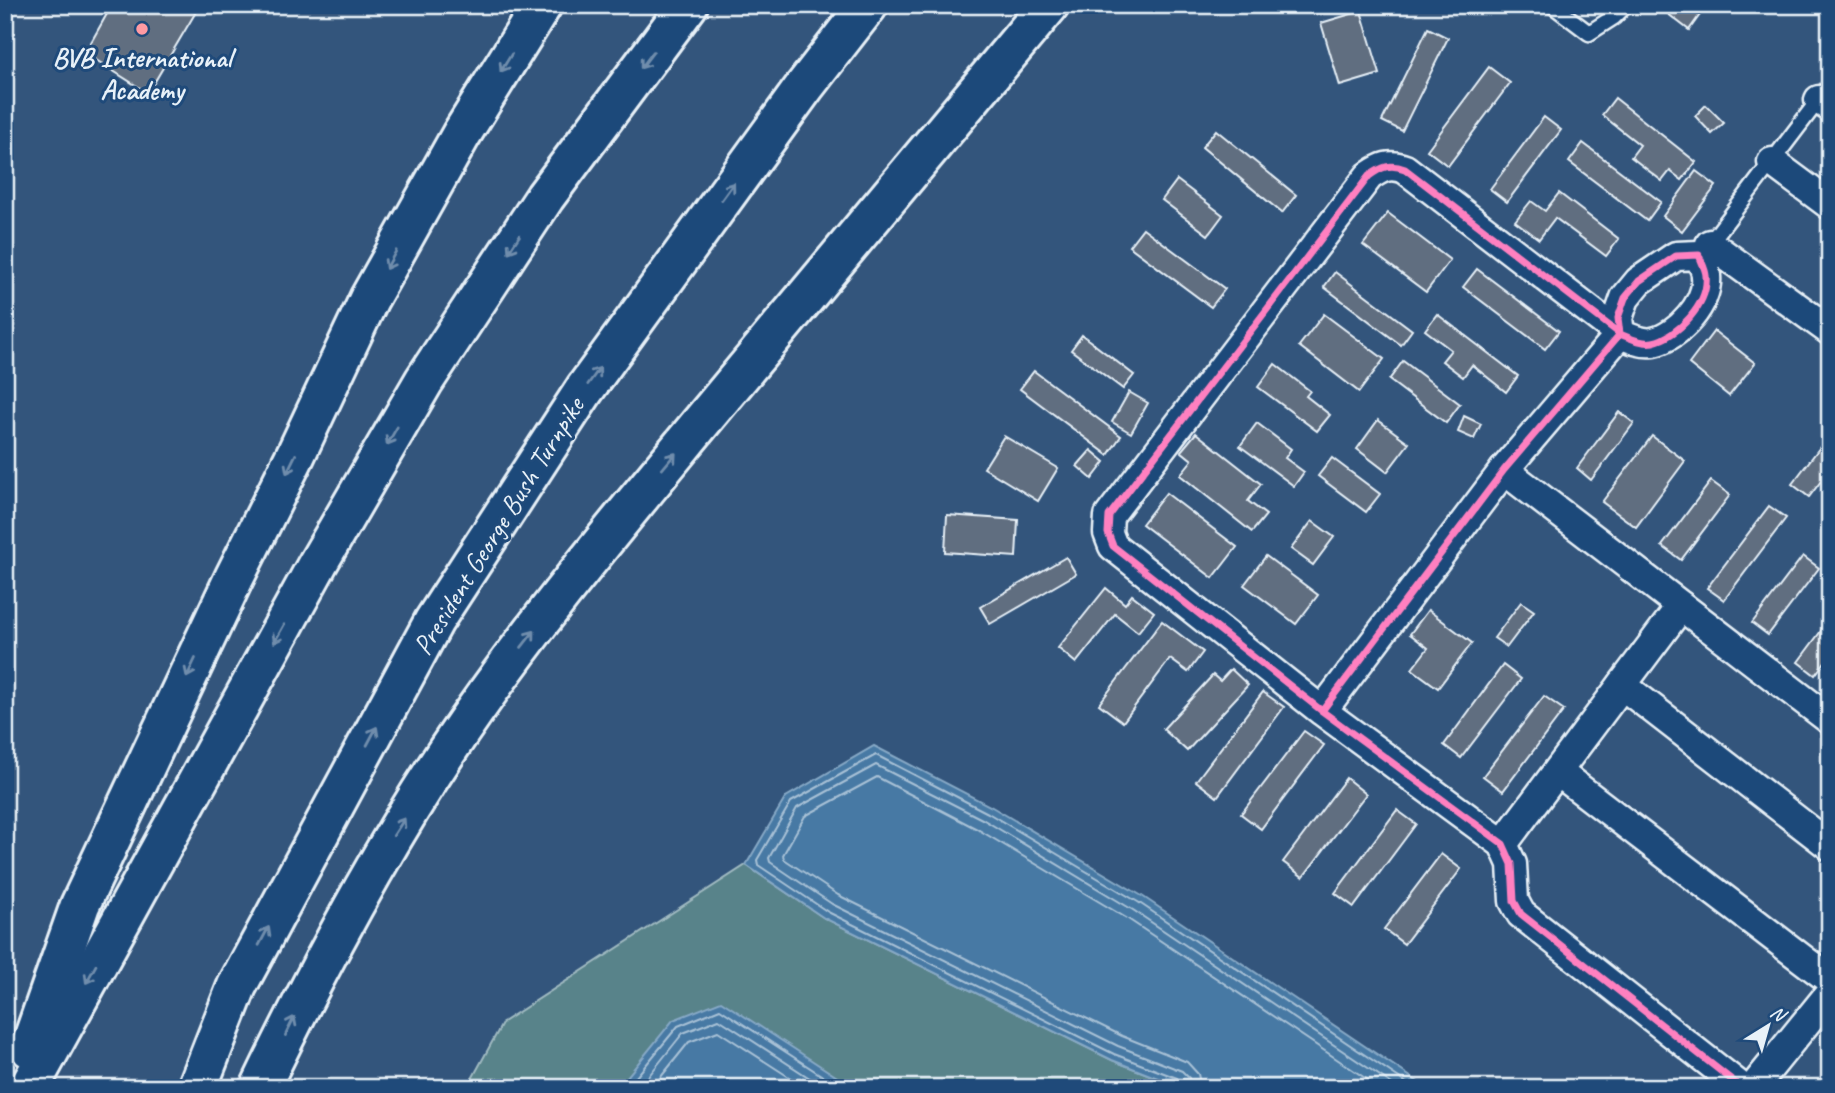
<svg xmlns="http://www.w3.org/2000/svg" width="1835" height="1093" font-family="Caveat,sans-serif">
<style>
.green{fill:#59838a;stroke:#a0bac1;stroke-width:2}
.water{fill:#4779a4;stroke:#87a9c6;stroke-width:2}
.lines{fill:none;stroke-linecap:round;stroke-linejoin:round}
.shore{stroke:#a8c1d6;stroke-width:2}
.building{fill:#616e80;stroke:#e8f1f8;stroke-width:2}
.service-casing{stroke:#e8f1f8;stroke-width:19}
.minor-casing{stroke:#e8f1f8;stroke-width:33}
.motorway-casing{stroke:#e8f1f8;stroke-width:44}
.service{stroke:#1f4a7a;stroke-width:14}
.minor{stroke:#1f4a7a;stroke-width:28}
.motorway{stroke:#1f4a7a;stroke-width:38}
.cycleway-casing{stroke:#1f4a7a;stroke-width:11}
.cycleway{stroke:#ff80c0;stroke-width:7}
.oneway{stroke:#6f8dac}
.poi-dot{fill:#ff9aa2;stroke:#1f4a7a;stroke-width:2.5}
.labels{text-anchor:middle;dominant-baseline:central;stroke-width:6;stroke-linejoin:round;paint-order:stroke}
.poi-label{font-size:28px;font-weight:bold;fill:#e8f1f8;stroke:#1f4a7a}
.street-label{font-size:28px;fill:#e8f1f8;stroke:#1f4a7a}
</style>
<rect width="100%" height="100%" fill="#33557c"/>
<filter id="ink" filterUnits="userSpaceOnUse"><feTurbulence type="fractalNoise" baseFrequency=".0143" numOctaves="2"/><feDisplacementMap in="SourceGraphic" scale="14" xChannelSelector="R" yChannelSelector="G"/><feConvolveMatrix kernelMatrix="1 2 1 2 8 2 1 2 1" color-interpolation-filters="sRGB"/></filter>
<g filter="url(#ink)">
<path class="green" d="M746,865l78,53 288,142 71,28h-716l36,-66z"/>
<g class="water">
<path d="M874,746l118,61 150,89 285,192h-244l-71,-28 -288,-142 -78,-53 40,-68z"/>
<path d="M721,1001l133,87h-236l55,-68z"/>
</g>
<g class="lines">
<g class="shore">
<path d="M627,1088l51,-62 42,-17 121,79"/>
<path d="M639,1088l44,-55 36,-14 106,69"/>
<path d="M652,1088l37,-46 29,-11 88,57"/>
<path d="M1182,1088l-1,-6 -4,-4 -63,-24 -286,-142 -70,-47 -1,-5 34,-58 85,-47 112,58 150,89 276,186"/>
<path d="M1191,1088l-2,-10 -7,-7 -64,-25 -286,-142 -62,-42 -1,-4 28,-50 79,-43 108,55 149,90 265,178"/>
<path d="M1201,1088l-3,-14 -11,-12 -65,-26 -284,-141 -54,-36 -1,-4 22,-39 72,-39 102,53 149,89 252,169"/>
</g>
</g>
<g class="building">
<path d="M112,5h88l-52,88 -63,-40z"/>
<path d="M1667,5h40l-18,25 -26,-20z"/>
<path d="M1361,11l19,63 -40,12 -19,-63z"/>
<path d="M1428,28l20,10 -46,93 -20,-10z"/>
<path d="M1489,67l21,16 -62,83 -21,-16z"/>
<path d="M1615,98l81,64 -14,18 -12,-9 -8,10 -31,-24 9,-12 -38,-30z"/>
<path d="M1706,105l18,18 -12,11 -17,-18z"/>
<path d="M1544,117l17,13 -54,72 -17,-13z"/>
<path d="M1216,130l80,65 -14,18 -80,-66z"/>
<path d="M1583,143l78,59 -14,19 -78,-59z"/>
<path d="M1696,171l20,15 -34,45 -19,-15z"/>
<path d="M1177,180l46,35 -15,20 -46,-35z"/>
<path d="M1559,193l60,46 -13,17 -51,-38 -16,21 -24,-18 16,-20 14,10z"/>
<path d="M1388,213l62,47 -24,32 -63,-47z"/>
<path d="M1143,228l82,61 -14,18 -82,-61z"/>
<path d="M1477,269l82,62 -14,18 -82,-62z"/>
<path d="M1335,272l77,58 -11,15 -77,-58z"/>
<path d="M1324,314l60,45 -25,33 -60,-46z"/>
<path d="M1437,314l81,62 -12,16 -34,-27 -9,12 -21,-16 9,-11 -26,-20z"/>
<path d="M1714,331l41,32 -26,33 -40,-32z"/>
<path d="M1082,335l52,40 -11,14 -52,-39z"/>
<path d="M1403,361l57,43 -14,19 -57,-43z"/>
<path d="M1275,364l35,27 -4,5 24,19 -13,16 -59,-44z"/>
<path d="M1034,371l87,65 -13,19 -88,-66z"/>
<path d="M1129,392l19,11 -17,30 -19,-11z"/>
<path d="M1619,412l15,11 -43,57 -14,-12z"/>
<path d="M1464,416l17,8 -7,15 -16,-7z"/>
<path d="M1378,420l31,23 -22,29 -30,-23z"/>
<path d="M1257,423l34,26 -6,9 19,14 -10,14 -54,-40z"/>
<path d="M1196,433l65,51 -13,17 18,14 -14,17 -72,-57 12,-15 -11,-9z"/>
<path d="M1830,434v35l-21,28 -17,-13z"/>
<path d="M1004,436l54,32 -20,33 -54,-33z"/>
<path d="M1652,436l33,25 -49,66 -34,-25z"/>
<path d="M1091,450l14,12 -13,17 -15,-13z"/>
<path d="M1332,458l48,36 -14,18 -48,-36z"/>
<path d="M1711,481l19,14 -49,65 -19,-14z"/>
<path d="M1166,493l71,54 -24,31 -71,-54z"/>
<path d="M1769,506l17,12 -62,82 -17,-12z"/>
<path d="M947,515l71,5 -2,37 -71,-5z"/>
<path d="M1312,521l22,16 -21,28 -22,-16z"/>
<path d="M1266,556l52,39 -22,29 -52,-39z"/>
<path d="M1803,556l16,12 -51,67 -16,-12z"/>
<path d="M1066,557l10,17 -86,50 -10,-17z"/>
<path d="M1106,588l19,16 7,-9 22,17 -16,20 -23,-18 -39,49 -18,-15z"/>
<path d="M1521,602l13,9 -27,36 -13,-9z"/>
<path d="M1428,610l44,33 -34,45 -26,-19 16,-21 -18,-14z"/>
<path d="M1830,619v36l-15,20 -17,-13z"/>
<path d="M1162,621l41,31 -15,20 -18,-13 -47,63 -24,-18z"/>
<path d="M1503,665l18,14 -60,79 -17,-13z"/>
<path d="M1231,669l17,16 -61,66 -24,-22 50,-54 7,6z"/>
<path d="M1263,692l21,15 -67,90 -21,-16z"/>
<path d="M1544,696l20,14 -61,81 -20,-15z"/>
<path d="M1304,731l20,14 -63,84 -20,-15z"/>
<path d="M1346,778l20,16 -63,83 -20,-15z"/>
<path d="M1397,810l19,14 -62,83 -19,-14z"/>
<path d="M1441,854l20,15 -57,75 -20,-15z"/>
</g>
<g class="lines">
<defs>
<g id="service">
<path d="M1552,5l37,28 25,-16 12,-12"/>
<path d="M1707,247l123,-162"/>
</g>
<g id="minor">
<path d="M1819,100l11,7"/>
<path d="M1772,162l58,43"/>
<path d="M1710,244l120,87"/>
<path d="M1504,470l326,250"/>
<path d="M1622,685l208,161"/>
<path d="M1322,711l182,-241 116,-136 -2,-16 7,-20 14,-17 37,-25 23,-1c2,6 7,15 7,21 3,27 -28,61 -53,66 -11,2 -23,-4 -33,-8l-215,-165c-15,-6 -23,-2 -36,7l-260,340 -1,17 5,13 209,165 181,133 9,20 2,37 7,13 221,174"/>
<path d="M1558,772l272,208"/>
<path d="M1503,844l178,-238"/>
<path d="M1753,1088l77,-95"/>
</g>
<g id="motorway">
<path d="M30,1048l50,-143 154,-327 62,-124 73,-155 92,-164 81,-130"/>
<path d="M29,1088l289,-525 106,-182 121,-184 143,-192"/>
<path d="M197,1088l40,-102 197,-365 151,-232 220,-303 63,-81"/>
<path d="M260,1088c56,-116 116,-230 187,-337 77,-116 167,-223 256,-331 115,-138 231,-276 346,-415"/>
</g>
</defs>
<use href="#service" class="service-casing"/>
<use href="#minor" class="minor-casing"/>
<use href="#motorway" class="motorway-casing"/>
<use href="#service" class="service"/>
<use href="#minor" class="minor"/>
<use href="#motorway" class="motorway"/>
<defs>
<path id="cycleway" d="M1322,711l182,-241 116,-136 -2,-16 7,-20 14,-17 37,-25 23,-1c2,6 7,15 7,21 3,27 -28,61 -53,66 -11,2 -23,-4 -33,-8l-215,-165c-15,-6 -23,-2 -36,7l-260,340 -1,17 5,13 209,165 181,133 9,20 2,37 7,13 221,174"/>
</defs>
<use href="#cycleway" class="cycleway-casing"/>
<use href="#cycleway" class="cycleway"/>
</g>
<defs><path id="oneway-shaft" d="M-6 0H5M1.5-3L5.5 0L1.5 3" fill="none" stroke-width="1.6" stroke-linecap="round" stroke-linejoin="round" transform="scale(1.75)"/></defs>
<g class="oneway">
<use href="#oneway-shaft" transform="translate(647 60) rotate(127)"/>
<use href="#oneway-shaft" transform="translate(506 63) rotate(122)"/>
<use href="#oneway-shaft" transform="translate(728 191) rotate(-54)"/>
<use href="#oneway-shaft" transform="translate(514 244) rotate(123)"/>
<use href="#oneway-shaft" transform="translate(391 260) rotate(119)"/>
<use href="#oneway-shaft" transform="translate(594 376) rotate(-54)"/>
<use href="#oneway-shaft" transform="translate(392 436) rotate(120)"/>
<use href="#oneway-shaft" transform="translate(669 461) rotate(-50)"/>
<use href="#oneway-shaft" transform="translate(291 464) rotate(116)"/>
<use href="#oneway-shaft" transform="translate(279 634) rotate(119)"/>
<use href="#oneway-shaft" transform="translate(528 639) rotate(-52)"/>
<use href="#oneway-shaft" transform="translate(191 668) rotate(115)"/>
<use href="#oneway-shaft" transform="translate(372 736) rotate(-62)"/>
<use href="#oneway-shaft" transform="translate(399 827) rotate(-57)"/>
<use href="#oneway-shaft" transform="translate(264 936) rotate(-62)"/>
<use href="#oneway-shaft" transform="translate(91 974) rotate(119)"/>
<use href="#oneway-shaft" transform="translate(290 1026) rotate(-64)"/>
</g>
</g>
<circle class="poi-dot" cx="142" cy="29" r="7"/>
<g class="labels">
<g class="poi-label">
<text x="142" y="57">BVB International<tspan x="142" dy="32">Academy</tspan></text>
</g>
<g class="street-label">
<text transform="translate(498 526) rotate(-58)">President George Bush Turnpike</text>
</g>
</g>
<rect width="1835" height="1093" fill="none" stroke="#1f4a7a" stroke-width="28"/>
<rect x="14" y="14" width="1807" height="1065" fill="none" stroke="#e8f1f8" stroke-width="2.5" filter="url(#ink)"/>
<g transform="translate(1768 1026) rotate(37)" stroke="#1f4a7a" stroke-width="5" paint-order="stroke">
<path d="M0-5L12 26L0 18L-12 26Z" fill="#e8f1f8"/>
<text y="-10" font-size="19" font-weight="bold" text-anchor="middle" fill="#e8f1f8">N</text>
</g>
</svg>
